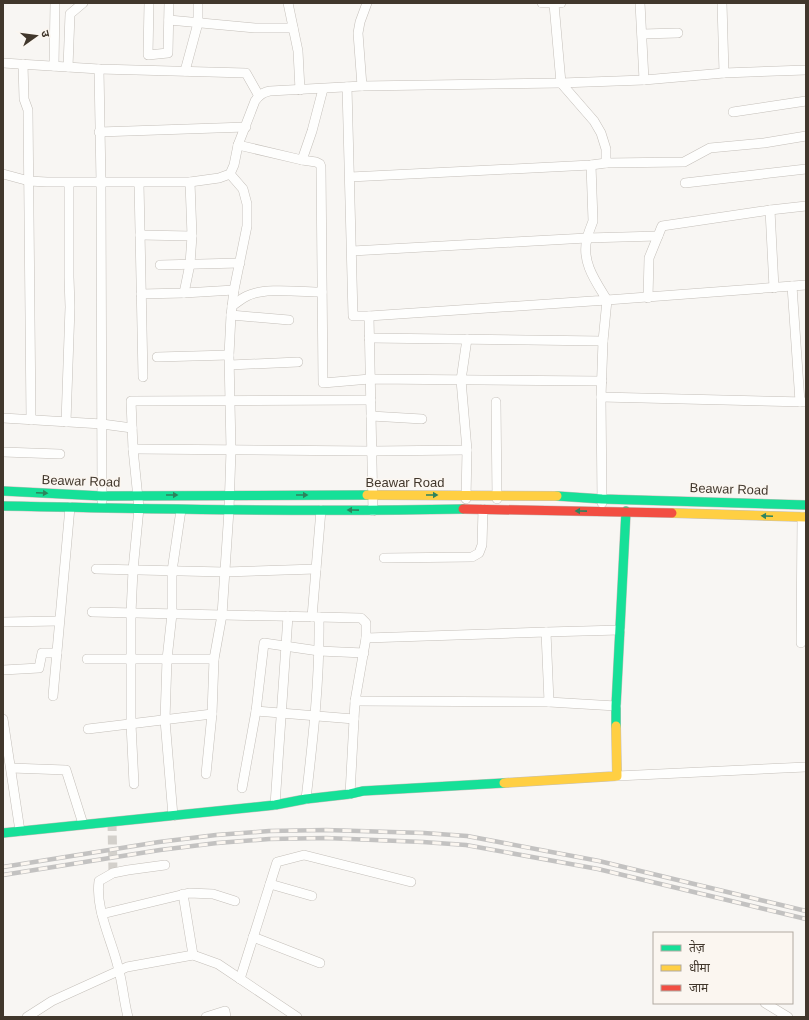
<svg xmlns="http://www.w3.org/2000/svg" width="809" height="1020" font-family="Arial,'Noto Sans Devanagari',sans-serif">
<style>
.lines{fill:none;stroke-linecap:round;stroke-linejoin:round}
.street-tunnel{stroke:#d3d0cb;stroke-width:9;stroke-dasharray:9 4.5;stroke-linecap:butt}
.street-casing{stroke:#c4bfb9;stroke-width:10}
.fast-casing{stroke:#c4bfb9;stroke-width:10}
.slow-casing{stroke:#c4bfb9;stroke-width:10}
.jam-casing{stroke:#c4bfb9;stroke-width:10}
.street{stroke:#fefefd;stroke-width:9}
.fast{stroke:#16e098;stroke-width:9}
.slow{stroke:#ffcf43;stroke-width:9}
.jam{stroke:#f24e42;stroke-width:9}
.rail-casing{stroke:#c3c2c1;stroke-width:4.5}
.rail{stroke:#fbf6f0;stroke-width:3;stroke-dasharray:9;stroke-linecap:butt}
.oneway{fill:#2e835d}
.labels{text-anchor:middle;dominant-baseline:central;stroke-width:3;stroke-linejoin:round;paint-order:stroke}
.street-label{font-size:13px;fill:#41372c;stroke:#fbf6f0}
</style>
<rect width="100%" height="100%" fill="#f8f6f3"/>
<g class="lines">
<path class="street-tunnel" d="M112,822l1,51"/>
<defs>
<g id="street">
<path d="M149,3l-1,52 20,-2 1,-50"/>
<path d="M288,3l10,48 2,39"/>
<path d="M542,3h19"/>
<path d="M640,3l4,77"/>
<path d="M722,3l2,70"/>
<path d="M554,4l7,79 33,38 7,12 5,16v14"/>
<path d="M169,20l86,8h38"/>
<path d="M642,34l36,-1"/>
<path d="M3,63l96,6 147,4 13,23"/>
<path d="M23,64l1,35 4,11 3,310"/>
<path d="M54,66l1,-63"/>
<path d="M68,67l2,-53 13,-11"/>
<path d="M99,69l2,114 1,318"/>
<path d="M185,71l13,-48v-20"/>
<path d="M362,86l-4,-53 2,-11 7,-19"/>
<path d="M347,87l6,229h16l4,195"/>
<path d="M733,112l73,-11"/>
<path d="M99,132l147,-5"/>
<path d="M238,145l64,15 14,2 4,2 1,3 2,216 47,-4 232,2"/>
<path d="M302,160l10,-29 11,-42"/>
<path d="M3,174l26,7 18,1h143l29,-4 11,-4 4,-9 4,-20 17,-44c4,-6 8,-9 15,-10l92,-5 199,-3 83,-3 80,-7 82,-3"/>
<path d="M350,177l241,-12 15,-2 78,-1 26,-14 54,-5 42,-7"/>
<path d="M139,183l4,194"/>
<path d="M685,183l121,-14"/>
<path d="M770,210l4,78"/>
<path d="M140,235l52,1"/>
<path d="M352,251l235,-13 71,-2"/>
<path d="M160,265l80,-2"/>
<path d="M792,286l8,116"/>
<path d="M184,293l6,-29 2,-28 -2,-54"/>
<path d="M141,294l43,-1 50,-3"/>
<path d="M648,298l1,-40 13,-32 108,-16 36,-4"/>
<path d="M232,306c5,-3 10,-8 15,-10 17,-9 55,-4 75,-4"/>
<path d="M231,315l58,5"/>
<path d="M369,316l238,-16c-11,-18 -26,-38 -20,-61 1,-6 4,-12 6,-18l-2,-56"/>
<path d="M369,338l234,3"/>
<path d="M157,357l72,-2"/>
<path d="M230,365l68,-3"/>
<path d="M601,397l205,5"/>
<path d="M496,402l1,97"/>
<path d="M371,416l51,3"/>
<path d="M3,418l99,6 30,4"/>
<path d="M66,422l4,-115 -1,-30v-94"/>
<path d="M133,449l239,2 95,-1"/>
<path d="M3,452l57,2"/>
<path d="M466,499l1,-49 -6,-70 6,-41"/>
<path d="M602,503l-1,-106 2,-56 4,-41 199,-15"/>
<path d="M384,558l88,-1 7,-4 3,-8 1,-36"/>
<path d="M96,569l129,3 91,-3"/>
<path d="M92,612l269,6 5,5v15l-11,63 -5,93"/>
<path d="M312,617l9,-107"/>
<path d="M3,622l56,-1"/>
<path d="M546,632l74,-2"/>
<path d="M366,638l180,-6 3,70"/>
<path d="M801,643l1,-126"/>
<path d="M87,659h127"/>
<path d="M3,670l36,-2 3,-15h15"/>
<path d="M53,696l17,-189"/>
<path d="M355,701l194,1 67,4"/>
<path d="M256,711l98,8"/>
<path d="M3,719l17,112"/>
<path d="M88,729l124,-15"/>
<path d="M11,768l55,2 17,54"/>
<path d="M206,774l6,-60 2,-55 8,-44 7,-105 2,-60 -2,-95 2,-40 3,-25 13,-64v-22l-4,-15 -13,-15"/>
<path d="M617,776l189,-9"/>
<path d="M134,784l-3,-60v-111l2,-43 6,-62 -6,-59 -2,-48 240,-1"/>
<path d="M242,788l14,-77 8,-68 55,8 45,2"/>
<path d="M306,799c7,-60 14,-121 13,-182"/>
<path d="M275,805l13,-189"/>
<path d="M173,816l-8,-96 2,-61 5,-45v-43l9,-61"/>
<path d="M270,884l42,12"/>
<path d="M183,894l10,61"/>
<path d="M102,914l87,-21 24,1 22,7"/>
<path d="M253,937l67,26"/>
<path d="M240,979l37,-117 27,-7 107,27"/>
<path d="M765,1003l23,14"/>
<path d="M27,1017l25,-16 75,-34 66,-12 25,9 79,53"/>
<path d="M128,1017c-4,-15 -5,-31 -9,-46 -6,-29 -24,-60 -20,-90l14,-8 15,-3 37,-5"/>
<path d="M206,1017l19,-6 1,6"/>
</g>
<g id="fast">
<path d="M3,491l99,5 265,-1"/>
<path d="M557,496l45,3 204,6"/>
<path d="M3,506c153,3 307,6 460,3"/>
<path d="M616,726v-20l10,-195"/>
<path d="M3,833l272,-28 31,-6 44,-5 13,-3 141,-8"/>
</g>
<g id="slow">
<path d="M367,495l190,1"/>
<path d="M672,513l134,4"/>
<path d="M504,783l113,-7 -1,-50"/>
</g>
<path id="jam" d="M463,509l209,4"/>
</defs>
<use href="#street" class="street-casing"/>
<use href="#fast" class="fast-casing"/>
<use href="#slow" class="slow-casing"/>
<use href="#jam" class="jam-casing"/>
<use href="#street" class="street"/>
<use href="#fast" class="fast"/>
<use href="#slow" class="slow"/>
<use href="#jam" class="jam"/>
<defs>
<g id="rail">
<path d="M3,867l156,-25 57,-7 53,-4 57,-1 98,3 43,3 132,25 207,50"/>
<path d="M3,875l157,-25 57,-7 52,-4 57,-1 97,4 43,3 132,24 208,50"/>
</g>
</defs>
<use href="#rail" class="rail-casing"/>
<use href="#rail" class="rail"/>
</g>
<defs><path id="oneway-solid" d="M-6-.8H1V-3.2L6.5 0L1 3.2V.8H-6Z"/></defs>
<g class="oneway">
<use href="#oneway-solid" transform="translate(42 493) rotate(3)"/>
<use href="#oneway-solid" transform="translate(172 495)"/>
<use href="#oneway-solid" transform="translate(302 495)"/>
<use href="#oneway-solid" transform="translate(432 495)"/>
<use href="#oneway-solid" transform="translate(353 510) rotate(-179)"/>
<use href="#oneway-solid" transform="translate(581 511) rotate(-179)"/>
<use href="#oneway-solid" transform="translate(767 516) rotate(-178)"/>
</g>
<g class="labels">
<g class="street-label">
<text transform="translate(81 481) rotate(2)">Beawar Road</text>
<text x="405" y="482">Beawar Road</text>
<text transform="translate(729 489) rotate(2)">Beawar Road</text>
</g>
</g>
<rect width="809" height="1020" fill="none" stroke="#41372c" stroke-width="8"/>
<rect x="653" y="932" width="140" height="72" fill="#fbf6f0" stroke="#b1aaa2"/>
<rect x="661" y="945" width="20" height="6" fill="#16e098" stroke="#b1aaa2"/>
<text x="689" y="952" font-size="12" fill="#41372c">तेज़</text>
<rect x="661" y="965" width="20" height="6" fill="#ffcf43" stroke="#b1aaa2"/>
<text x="689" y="972" font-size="12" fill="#41372c">धीमा</text>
<rect x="661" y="985" width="20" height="6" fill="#f24e42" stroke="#b1aaa2"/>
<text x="689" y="992" font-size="12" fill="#41372c">जाम</text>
<g transform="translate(36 36) rotate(76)" stroke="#fbf6f0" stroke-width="3" paint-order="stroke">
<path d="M0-3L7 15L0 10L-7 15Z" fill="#41372c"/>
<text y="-6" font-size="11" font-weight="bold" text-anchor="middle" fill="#41372c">उ</text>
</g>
</svg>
